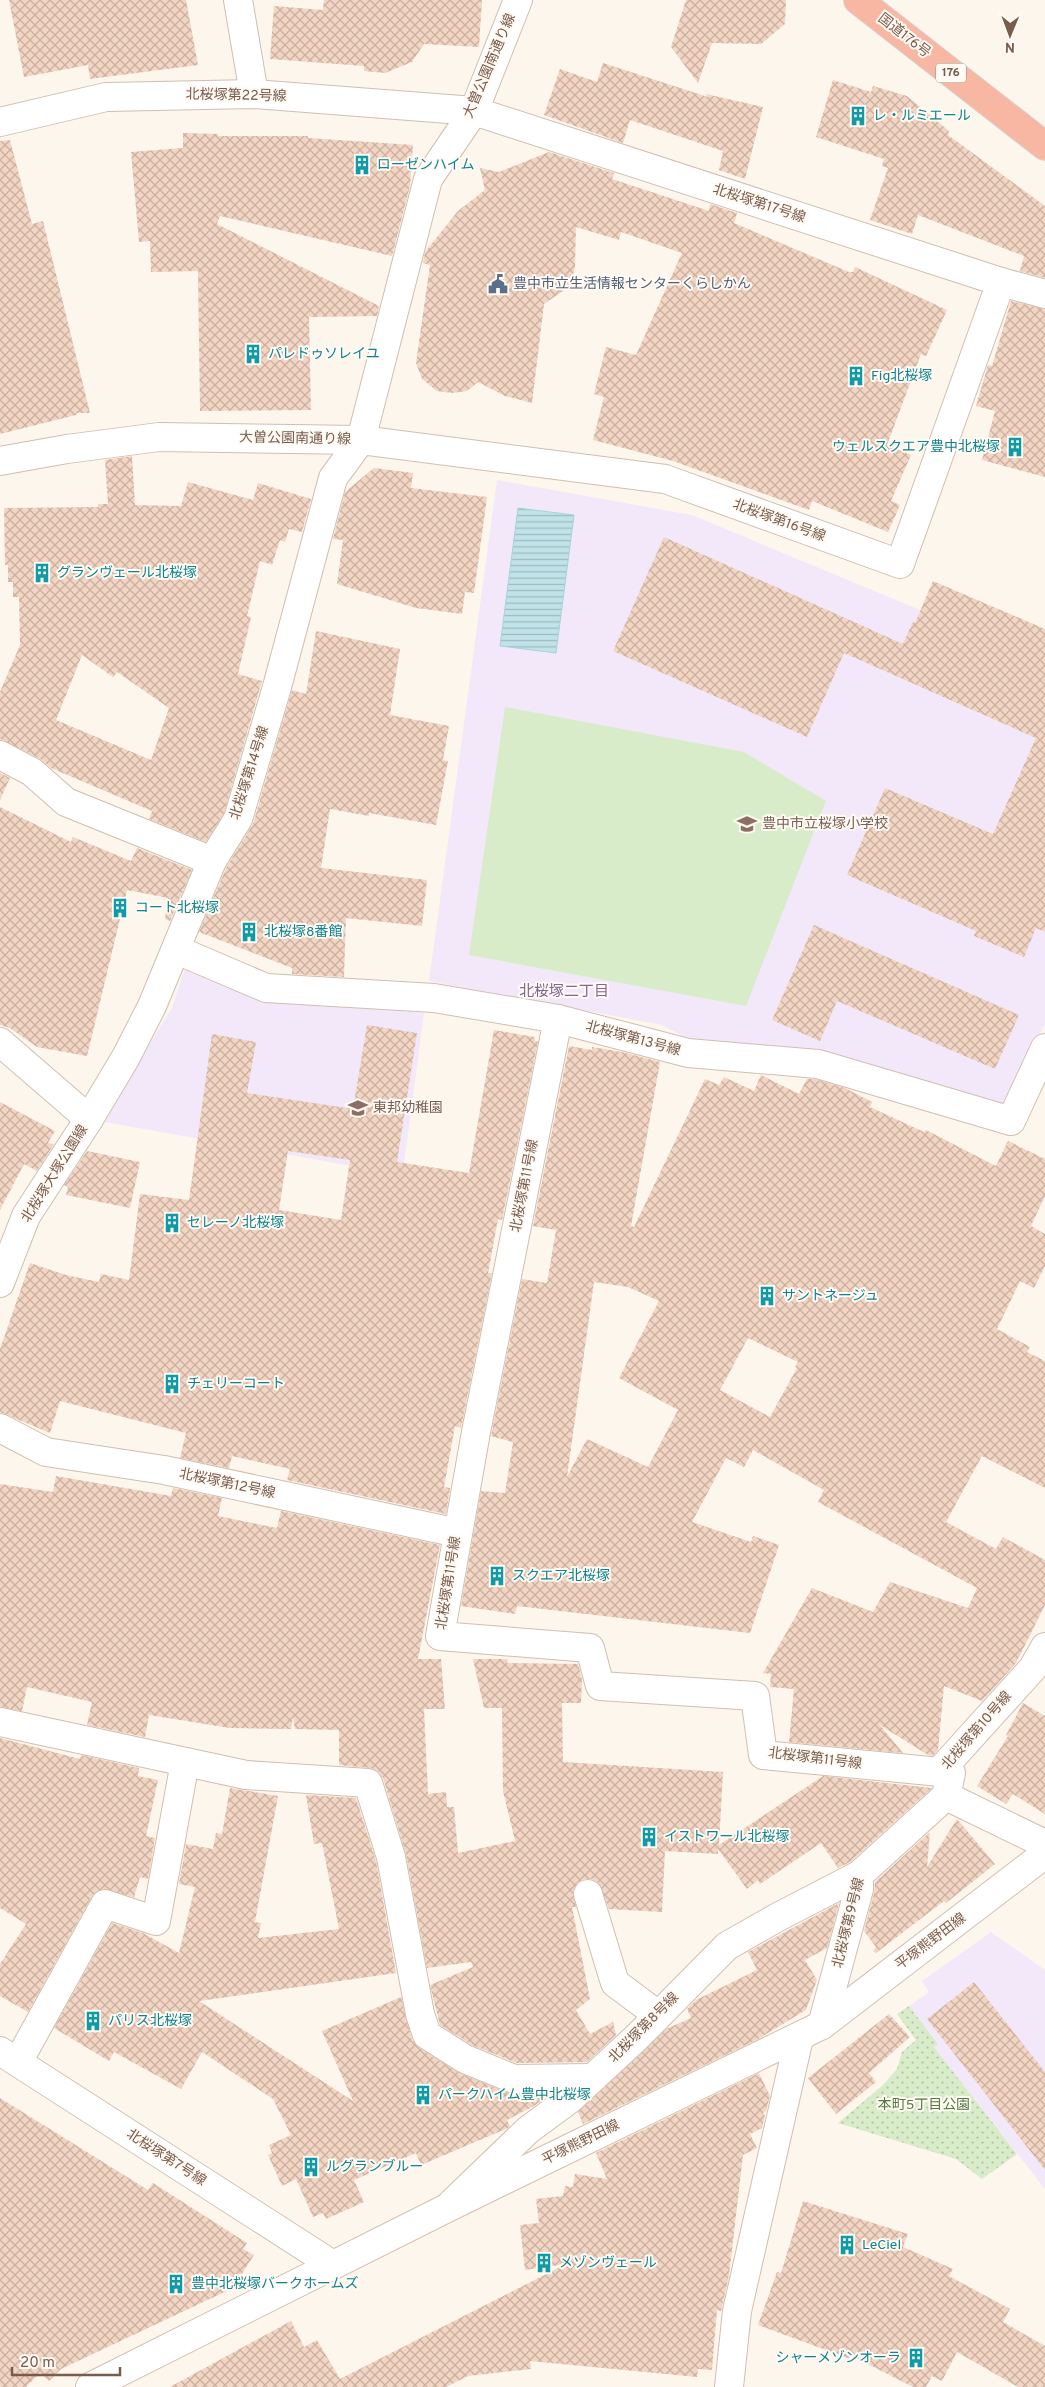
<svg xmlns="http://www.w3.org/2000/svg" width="1045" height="2387" font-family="Overpass,'Noto Sans JP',sans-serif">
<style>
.education{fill:#f3e8fa}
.grass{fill:url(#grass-dots)}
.pitch{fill:#d8ecc9}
.water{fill:url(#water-rules);stroke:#a5d3da}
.building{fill:url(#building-cross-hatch);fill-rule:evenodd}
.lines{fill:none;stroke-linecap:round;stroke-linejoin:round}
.street-casing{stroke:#d1beb0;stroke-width:30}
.secondary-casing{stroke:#d6c0b0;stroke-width:30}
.highway-casing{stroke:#dad1cd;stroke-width:30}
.street{stroke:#fff;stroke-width:28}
.secondary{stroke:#fff;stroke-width:28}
.highway{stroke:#f7b7a3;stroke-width:28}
.labels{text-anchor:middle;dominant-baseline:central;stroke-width:4;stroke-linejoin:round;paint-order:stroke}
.shield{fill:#fffaf3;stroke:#a28b7f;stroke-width:1}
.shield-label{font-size:12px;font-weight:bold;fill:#7a5c4d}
.street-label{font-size:14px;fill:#7a5c4d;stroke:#fffaf3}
.culture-label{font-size:14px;fill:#0d838f;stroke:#fffaf3;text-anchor:start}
.service-label{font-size:14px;fill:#4e5e75;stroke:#fffaf3;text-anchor:start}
.education-label{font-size:14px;fill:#785e54;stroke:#fffaf3;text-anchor:start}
.park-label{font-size:14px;fill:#537a41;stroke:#fffaf3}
.neighbourhood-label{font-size:15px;fill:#846695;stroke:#fffaf3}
</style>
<defs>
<pattern id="grass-dots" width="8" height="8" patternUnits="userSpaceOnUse" patternTransform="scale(1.25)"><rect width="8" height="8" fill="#d8ecc9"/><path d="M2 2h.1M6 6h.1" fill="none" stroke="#b4c2a5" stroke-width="1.8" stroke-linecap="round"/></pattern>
<pattern id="water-rules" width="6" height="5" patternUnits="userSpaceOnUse" patternTransform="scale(1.25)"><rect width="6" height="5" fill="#bfe3e8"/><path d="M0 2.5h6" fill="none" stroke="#a0bbbe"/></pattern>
<pattern id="building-cross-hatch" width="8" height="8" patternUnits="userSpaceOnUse" patternTransform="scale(1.25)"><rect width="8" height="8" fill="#f3d5c3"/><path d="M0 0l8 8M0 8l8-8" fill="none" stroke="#cab0a1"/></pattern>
</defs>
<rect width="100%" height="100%" fill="#fdf6ec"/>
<g class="education">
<path d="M497,480l195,35 353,147v362l-33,74 -17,8 -171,-56 -59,-1 -73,-8 -30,-16 -233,-44z"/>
<path d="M187,962l69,38 168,13 -20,151 -13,9 -286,-51 45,-79 22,-35z"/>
<path d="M991,1932l54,38v219l-111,-142 4,-3 -29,-38 20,-14 -7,-11z"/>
</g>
<path class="grass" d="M909,2006l29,38 -4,3 83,107 -35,25 -26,-20 -118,-36 45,-38 14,-16 5,-17 14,-12 -19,-26z"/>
<path class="pitch" d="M505,707l239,45 82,49 -80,205 -277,-51z"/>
<path class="water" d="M518,508l56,7 -18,138 -56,-7z"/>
<g class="building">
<path d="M9,0h177l12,65 -108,14 -2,-14 -64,12z"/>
<path d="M324,0h158l-3,47 -55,-3 -12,18 -27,11 -21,-2v-5l-94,-7 4,-53 49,4z"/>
<path d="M686,0h100l-1,24 -24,20 -49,-1 -14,40 -27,-36z"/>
<path d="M603,63l105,34 -2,-3 57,13 -18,72 -26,-9 4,-19 -93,-31 -7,23 -79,-28 16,-46 37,13z"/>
<path d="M833,80l38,12 2,-6 34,10 42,35 -1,4 97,71v72l-25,-7 4,-15 -106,-41 -6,19 -42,-14 18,-52 -6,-2 2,-7 -68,-22z"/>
<path d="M183,133l35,1v2h90v2l105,7 -3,41 -18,70 -172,-40 -3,8 162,82 -2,10 -68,1 2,93 -111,1 -2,-140 -47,1 -1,-31 -11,1 -8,-90 52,-4z"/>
<path d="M10,140l22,84 11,-3 47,192h-13l-1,2 -76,19v-293z"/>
<path d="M549,152l65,21 -2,6 97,32 1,-7 27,9 -3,10 115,49h4l2,-5 92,43 -21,46 -5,-2 -34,91 24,10 -20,46 9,4 -12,27 -76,-31 -3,9 -136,-49 -80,-21 11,-43 -10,-3 12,-47 30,8 46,-102 -61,-21 -2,8 -43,-13 -1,40 -3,12 -6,10 -22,15 -12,99 -27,-7 -27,-14 -11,9 -15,2 -15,-2 -15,-12 -6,-16 14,-98 -7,-2 2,-11 33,-41 27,-21 -5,-22 19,4z"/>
<path d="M1011,301l34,8v168l-63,-17 13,-49 -19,-5 12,-41 4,1z"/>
<path d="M132,456l3,49 46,1 7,-24 65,18 5,-17 53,16 -9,33 -13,-3 -4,13 -5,-2 -8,25 -12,-4 -13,55 4,1 -13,57 24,7 -38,132 -18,29 -57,-23 3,-8 -101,-43 -12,-10 -39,-19v-47l20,-47 -1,-48h-6v-15h-5v-17h-3l-1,-57 94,-1v-3h10l-3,-44zM82,655l31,22 4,-5 52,36 -18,52 -95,-40z"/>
<path d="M374,468l39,5 -2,15 76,9 -13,96 -9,-1 -3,22 -46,-6 -79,-24 6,-44 -10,-1 12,-47z"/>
<path d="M664,537l239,107 10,-22 2,1 18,-42 112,48v303l-9,-4 -12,29 -50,-21 2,-5 -129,-56 38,-87 108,46 43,-96 -192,-85 -37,84 -194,-86z"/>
<path d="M316,631l84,18 -10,66 59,11 -6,34 5,1 -12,64 -67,-12v3l-39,-7 -9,59 106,12 -5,46 -76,-8 -2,59 -52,-3v-6l-93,-36 27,-64 27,-44 39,-134 14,4z"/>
<path d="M0,773l10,5 -10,22z"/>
<path d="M0,807l71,35 2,-5 58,24 6,-13 55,22 -22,51 -5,-2 3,-21 -41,-8 -40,166 -50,-9 -27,-19 -10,-3z"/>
<path d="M814,925l205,90 -24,54 -158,-68 -17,40 -48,-21z"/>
<path d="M367,1025l50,8 -20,129 72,11 25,-143 41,7v4h3l-36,179 -4,-1 -10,54h4l-31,155 -6,-2 -11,61 6,1 -4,26 -159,-34 3,-11 -58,-13 -3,12 -49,-10 6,-25 -126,-32 -10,32 -50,-21v-63l30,-86 36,12 33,7 2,-8 28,6 11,-86 49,6 23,-166 44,8 -9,51 106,16zM288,1151l62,9 -9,60 -62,-10z"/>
<path d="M569,1046l23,4v-3l30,5 38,10 -29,164 3,1 71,-148 14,6 5,-8 30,14 7,-16 38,19 8,-15h8l30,9 27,14 -2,5 54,25 2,-2 70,36 12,-25 37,18v37l-14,30 14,8v32l-11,22 -14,-7 -23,48 33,18 -3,5 18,9v127l-63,-32 -36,66 50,27 7,-12 42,23v45l-29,58 -34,38 -38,-15 -6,64 -5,6 -5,-1 -48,-30 23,28 -114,-11 5,-53 -24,-2 1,-13 -8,-1 49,-85 61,24 17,-30 78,26 9,-20 -159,-86 6,-12 -71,-40 -9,17 -18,-9 -34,64 59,20 2,-6 26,9 -29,88 -233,-27 -2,8 -54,-8 20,-115 24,2 8,-51 -22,-6 31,-157 25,4 9,-53 -23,-4zM594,1282l34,5 31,14 -40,77 59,32 -30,57 -61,-28 -20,38zM748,1338l50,24 -3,5 2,1 -27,49 -50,-27z"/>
<path d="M0,1102l55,29 -7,12 6,1 -17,27 -13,-7 -24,46z"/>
<path d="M87,1151l53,11 -10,46 -64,-13 2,-8 -4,-2z"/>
<path d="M56,1476l115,20 2,-8 49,10 -4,18 59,12 4,-17 159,34 -22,114h23l4,50h-21l4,85 18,-2 1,15h7l4,46 57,-12 -12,-50 -1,-83h-18l-11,-49h35l-1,4 71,1 4,15 -1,24h-19l1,59 160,10 -4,73 104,-69 109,12 -82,74 -12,6 -17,-25 -61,41 -2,-4 -11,9 -29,-40v5l-53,-3 -3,61 -53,-3 -11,-27 -6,-3h-8l-7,4 -4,8 3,16h-4l18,92 -14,11 14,24 23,-12 3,13 -29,27 -70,1 -45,-18 -32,-20 -10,-40 43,-18 -2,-5 -44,6 -21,-114 -23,-76 -5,-7 -8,-3 -31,-3v-35l-44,-1 -2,-12 -2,12 -61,-1 -81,-13 -4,22 -58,-12 5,-23 -65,-15 -5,24 -22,-4v-223l53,8z"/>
<path d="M1023,1703l22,13v98l-32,-20 -7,10 -29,-18 31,-50 -2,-1z"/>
<path d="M0,1738l80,21 1,-4 58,13 -1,8 20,4 -12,56 9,2 -7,41 -8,-2 -6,20 -31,-8 -11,7 -64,116 -28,-16v-32l26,-40 -26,-16z"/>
<path d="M230,1788l48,8 -23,126 6,1 -3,15 81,-9 -17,-86 -8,1 -8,-49 50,3 20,63 20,112 -197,28 154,100 -31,-70 79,-34 11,43 7,8 40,25 49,20 42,1 -16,12 -27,14 3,6 -2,2 -87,37 -5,-12 -62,27 10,22 -38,17 -3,-6 -10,4 -17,-38 -14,7 -14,-31 4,-2 -3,-8 22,-10 -18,-36 -71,-47 -21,37 -67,-37 -5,9 -55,-33 58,-105 31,10 36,20 16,-66 -16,-3 7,-40 27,5 3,-16 6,1z"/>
<path d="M957,1819l38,45 -49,39 -2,-2 -68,52 -3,-2 3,-4 -12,-16 10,-38 1,-11 55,-50 -3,35z"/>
<path d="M839,1903l-12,45 -22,12 12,20 -11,30 -48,29 -175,85 -5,-12 88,-83 25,-11 -4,-9 9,-9 61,-30 -9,-18z"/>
<path d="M974,1982l71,90v98l-118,-151z"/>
<path d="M889,2014l21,23 -41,36 7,9 -40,32 -28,-36z"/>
<path d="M759,2073l11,23 -4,15 -3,2 2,3 -3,12 -12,6 7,14 -14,7 -14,120 -8,36 -4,-1 -5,60 -14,-1 -1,8 -167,-16 1,8 -63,7 -22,11h-276l121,-66 13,26 13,-7 23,39 226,-115 -41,6 -5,-45 19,-2 -3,-24 27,-3 2,-10 8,1 2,-13 32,5 -11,-26z"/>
<path d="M0,2098l148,92 5,-7 94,60 -4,6 11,6 -21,33 -172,81 -12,12 -9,-8 -14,14h-26z"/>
<path d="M803,2201l105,33 -5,13 50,22 -4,7 61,33 -7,13 42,24v41h-27l-61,-35 -15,29 -10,-5 -6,11h-13l-59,-30 -1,3 -95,-35 19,-53 4,1z"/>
</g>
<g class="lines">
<defs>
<g id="street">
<path d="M238,0l16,94"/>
<path d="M0,122l106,-25 148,-3 220,17 527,171 44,12"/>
<path d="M0,461l67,-12 92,-12 202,3 304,39 235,85 101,-282"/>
<path d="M0,755l32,17 34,30 146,59"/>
<path d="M177,950l89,38 168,10 124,21 130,34 130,11 193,57 34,-73"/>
<path d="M558,1019l-82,413 -36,204 150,12 10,38 155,10 8,59 188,18 -5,23"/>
<path d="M0,1042l89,77"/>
<path d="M0,1283l26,-67 63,-97 37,-62 26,-51 60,-145 26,-42 39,-132 56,-209 28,-38 67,-261 46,-68 44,-111"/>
<path d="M0,1428l46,24 118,18 294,63"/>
<path d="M0,1722l246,53 122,8 23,74 29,157 7,21 38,24 49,20 79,-1"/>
<path d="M939,1772l94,-104 12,-21"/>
<path d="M946,1796l99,48"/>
<path d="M588,1894l27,89 43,32"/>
<path d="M822,2025l37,-136v-14l87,-79"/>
<path d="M0,2051l333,214"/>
<path d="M18,2062l87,-158 51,17 29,-159"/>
<path d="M452,2203l76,-73 42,-31 66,-61 91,-92 51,-29 81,-42"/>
<path d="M729,2387l8,-76 62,-273"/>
</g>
<path id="secondary" d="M90,2387l357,-179 375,-183 223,-171"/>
<path id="highway" d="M858,0l187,146"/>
</defs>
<use href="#street" class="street-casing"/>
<use href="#secondary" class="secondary-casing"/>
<use href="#highway" class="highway-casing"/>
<use href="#street" class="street"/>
<use href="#secondary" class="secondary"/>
<use href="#highway" class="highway"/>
</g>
<defs>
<symbol id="building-bare" viewBox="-9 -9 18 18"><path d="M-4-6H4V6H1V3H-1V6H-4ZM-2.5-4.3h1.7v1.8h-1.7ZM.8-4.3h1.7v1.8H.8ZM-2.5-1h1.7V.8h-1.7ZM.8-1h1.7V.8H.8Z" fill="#0f9aa8" stroke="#fffaf3" stroke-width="2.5" paint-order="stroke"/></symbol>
<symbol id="civic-bare" viewBox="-9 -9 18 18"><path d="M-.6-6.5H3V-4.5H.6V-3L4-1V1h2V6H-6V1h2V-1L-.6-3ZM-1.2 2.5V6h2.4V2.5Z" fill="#5c6f8a" stroke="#fffaf3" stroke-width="2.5" paint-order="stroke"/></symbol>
<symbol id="school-bare" viewBox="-9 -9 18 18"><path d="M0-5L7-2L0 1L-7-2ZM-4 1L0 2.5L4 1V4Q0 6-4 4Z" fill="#8d6e63" stroke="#fffaf3" stroke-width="2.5" paint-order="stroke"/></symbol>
</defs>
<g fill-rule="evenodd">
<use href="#building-bare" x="844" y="102" width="28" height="28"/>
<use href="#building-bare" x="348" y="151" width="28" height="28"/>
<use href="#civic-bare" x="484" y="270" width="28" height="28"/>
<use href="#building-bare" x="239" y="340" width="28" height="28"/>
<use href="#building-bare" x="842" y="362" width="28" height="28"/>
<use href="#building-bare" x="1001" y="433" width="28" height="28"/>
<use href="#building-bare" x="28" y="559" width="28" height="28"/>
<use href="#school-bare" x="733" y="810" width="28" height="28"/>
<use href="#building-bare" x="106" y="894" width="28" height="28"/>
<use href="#building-bare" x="235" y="918" width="28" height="28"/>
<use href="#school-bare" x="344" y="1094" width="28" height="28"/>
<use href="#building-bare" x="158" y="1209" width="28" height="28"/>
<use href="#building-bare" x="753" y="1282" width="28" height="28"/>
<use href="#building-bare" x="158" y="1370" width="28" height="28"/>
<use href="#building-bare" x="483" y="1562" width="28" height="28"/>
<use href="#building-bare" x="635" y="1823" width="28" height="28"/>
<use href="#building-bare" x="79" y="2007" width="28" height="28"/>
<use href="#building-bare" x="409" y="2081" width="28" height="28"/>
<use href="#building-bare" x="297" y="2153" width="28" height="28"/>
<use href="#building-bare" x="833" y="2231" width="28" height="28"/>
<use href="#building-bare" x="530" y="2249" width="28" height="28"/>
<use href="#building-bare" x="162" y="2270" width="28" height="28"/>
<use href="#building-bare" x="902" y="2344" width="28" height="28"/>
</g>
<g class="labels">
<rect class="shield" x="936" y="63.5" width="30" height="19" rx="4"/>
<g class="shield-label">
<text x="951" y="73">176</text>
</g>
<g class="street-label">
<text transform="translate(904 36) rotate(38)">国道176号</text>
<text transform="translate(490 66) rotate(-67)">大曽公園南通り線</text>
<text transform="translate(236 96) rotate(1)">北桜塚第22号線</text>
<text transform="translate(759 204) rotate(18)">北桜塚第17号線</text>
<text transform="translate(295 439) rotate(1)">大曽公園南通り線</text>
<text transform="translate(779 521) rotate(20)">北桜塚第16号線</text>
<text transform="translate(250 773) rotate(-72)">北桜塚第14号線</text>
<text transform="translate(633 1039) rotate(15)">北桜塚第13号線</text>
<text transform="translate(55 1174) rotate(-58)">北桜塚大塚公園線</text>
<text transform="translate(525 1186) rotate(-79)">北桜塚第11号線</text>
<text transform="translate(227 1484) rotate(12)">北桜塚第12号線</text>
<text transform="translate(449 1583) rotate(-81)">北桜塚第11号線</text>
<text transform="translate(977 1731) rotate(-49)">北桜塚第10号線</text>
<text transform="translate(815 1759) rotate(7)">北桜塚第11号線</text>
<text transform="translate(849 1923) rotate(-76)">北桜塚第9号線</text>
<text transform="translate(931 1942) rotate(-37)">平塚熊野田線</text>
<text transform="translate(644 2028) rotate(-45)">北桜塚第8号線</text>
<text transform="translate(581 2143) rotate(-26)">平塚熊野田線</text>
<text transform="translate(166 2158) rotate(33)">北桜塚第7号線</text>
</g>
<g class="culture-label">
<text x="873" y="116">レ・ルミエール</text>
<text x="377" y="165">ローゼンハイム</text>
<text x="268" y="354">パレドゥソレイユ</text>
<text x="871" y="376">Fig北桜塚</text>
<text x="1000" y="447" text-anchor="end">ウェルスクエア豊中北桜塚</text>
<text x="57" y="573">グランヴェール北桜塚</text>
<text x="135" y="908">コート北桜塚</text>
<text x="264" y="932">北桜塚8番館</text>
<text x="187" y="1223">セレーノ北桜塚</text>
<text x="782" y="1296">サントネージュ</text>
<text x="187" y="1384">チェリーコート</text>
<text x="512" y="1576">スクエア北桜塚</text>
<text x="664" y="1837">イストワール北桜塚</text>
<text x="108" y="2021">パリス北桜塚</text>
<text x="438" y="2095">パークハイム豊中北桜塚</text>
<text x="326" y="2167">ルグランブルー</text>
<text x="862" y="2245">LeCiel</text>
<text x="559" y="2263">メゾンヴェール</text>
<text x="191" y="2284">豊中北桜塚バークホームズ</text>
<text x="901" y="2358" text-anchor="end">シャーメゾンオーラ</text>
</g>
<g class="service-label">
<text x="513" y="284">豊中市立生活情報センターくらしかん</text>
</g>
<g class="education-label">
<text x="762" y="824">豊中市立桜塚小学校</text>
<text x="373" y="1108">東邦幼稚園</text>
</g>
<g class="park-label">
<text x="924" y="2105">本町5丁目公園</text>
</g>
<g class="neighbourhood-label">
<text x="564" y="992">北桜塚二丁目</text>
</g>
</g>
<g transform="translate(1010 35) rotate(181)" stroke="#fffaf3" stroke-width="4" paint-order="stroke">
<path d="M0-4L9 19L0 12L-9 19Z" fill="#7a5c4d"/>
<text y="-8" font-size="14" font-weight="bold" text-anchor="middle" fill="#7a5c4d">N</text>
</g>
<path d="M12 2367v8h108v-8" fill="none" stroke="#7a5c4d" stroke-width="2.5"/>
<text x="20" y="2367" font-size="15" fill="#7a5c4d" stroke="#fffaf3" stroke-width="4" paint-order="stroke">20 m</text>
</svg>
